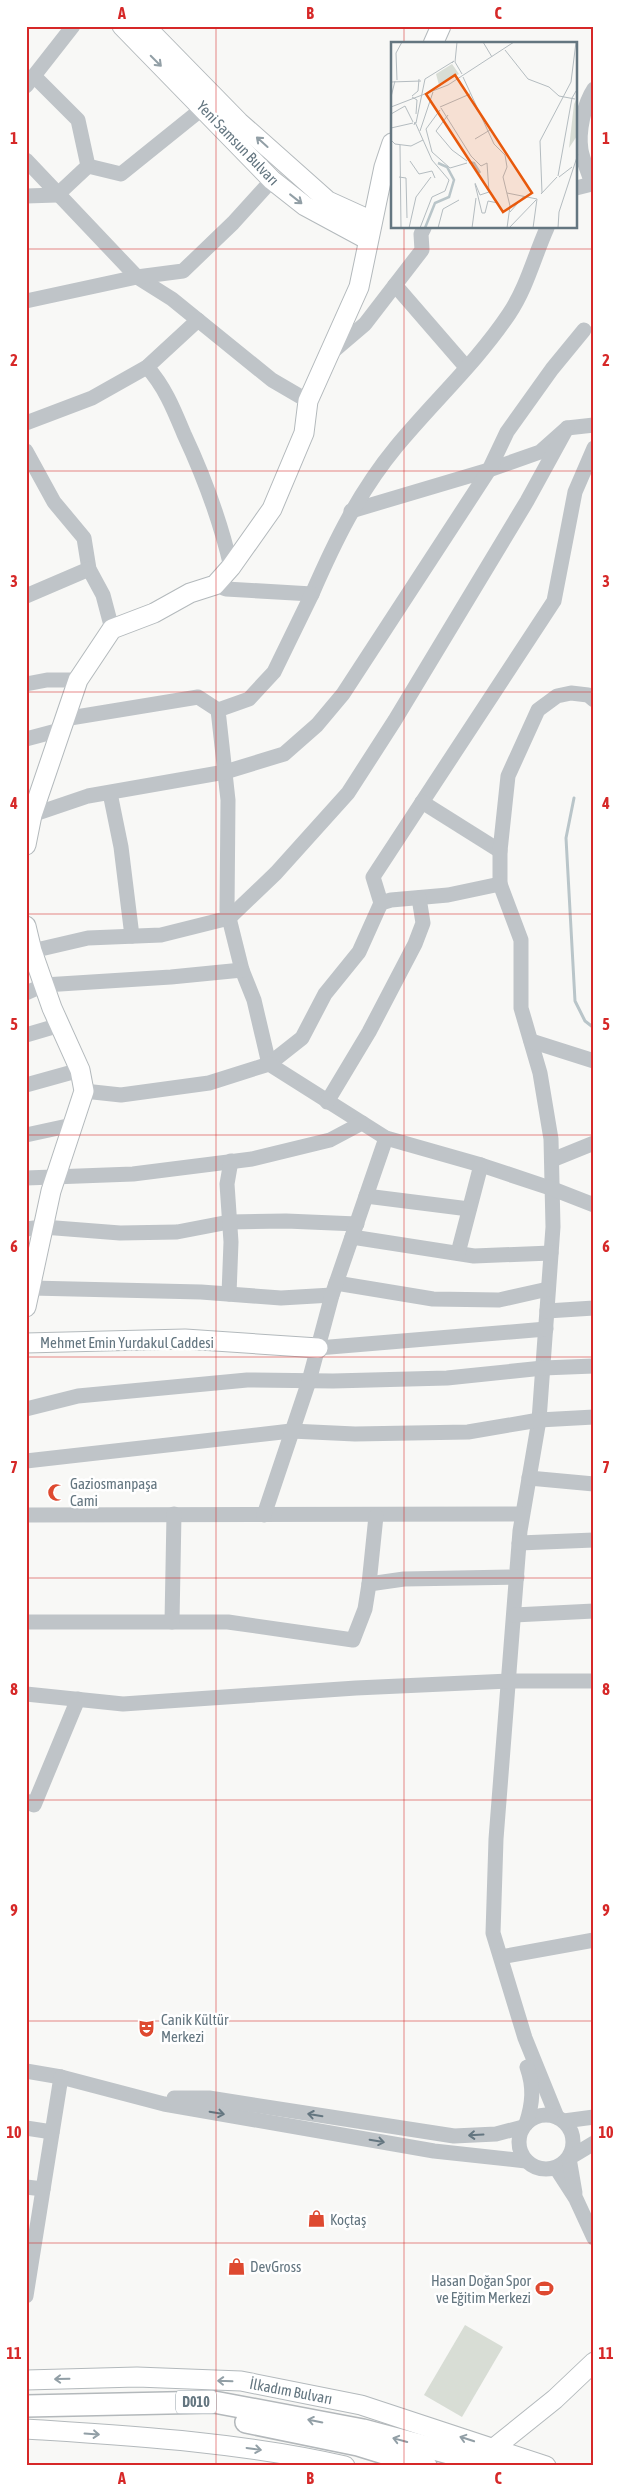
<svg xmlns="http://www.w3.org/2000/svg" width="620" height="2492" font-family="'Asap Condensed',sans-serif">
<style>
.pitch{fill:#d8ddd5}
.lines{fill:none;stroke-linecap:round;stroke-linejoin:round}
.stream{stroke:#b9c5c9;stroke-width:3}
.major-casing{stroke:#b3b9bc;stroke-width:21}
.highway-casing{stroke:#b3b8bb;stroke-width:24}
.minor{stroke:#bfc4c8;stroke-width:15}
.major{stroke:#fff;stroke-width:19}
.highway{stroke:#fff;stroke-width:21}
.oneway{stroke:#929fa6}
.oneway2{stroke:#647680}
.grid{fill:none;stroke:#d62828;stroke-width:1;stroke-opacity:0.55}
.labels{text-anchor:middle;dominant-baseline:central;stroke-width:5;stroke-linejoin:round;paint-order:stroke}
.shield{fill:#fff;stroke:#929fa6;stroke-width:1}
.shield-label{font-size:14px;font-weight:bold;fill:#647680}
.street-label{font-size:15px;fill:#647680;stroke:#fff}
.poi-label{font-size:15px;fill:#647680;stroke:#fff;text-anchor:start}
.inset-river{fill:none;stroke:#b9c5c9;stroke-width:2.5}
.inset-road{fill:none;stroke:#b4bcc0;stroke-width:1}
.view{fill:#e8590c;fill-opacity:0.15;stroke:#e8590c;stroke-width:2.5}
.inset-edge{fill:none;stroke:#647680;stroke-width:2.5}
.neatline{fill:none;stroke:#d62828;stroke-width:2}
.grid-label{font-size:16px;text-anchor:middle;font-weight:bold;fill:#d62828}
</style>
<rect width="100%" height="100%" fill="#f8f8f6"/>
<path class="pitch" d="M465,2325l38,22 -41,70 -38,-22z"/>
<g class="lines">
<path class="stream" d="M574,798l-8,40 9,163 10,20 9,7"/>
<defs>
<g id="major">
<path d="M122,26l150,154 33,26 63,34"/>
<path d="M145,26l94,96 89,79 44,20"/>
<path d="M433,44l8,-18"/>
<path d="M26,845l6,-30 46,-135 34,-51 42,-16 36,-20 25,-8 16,-18 41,-58 32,-76 4,-32 51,-114 25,-120 8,-24"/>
<path d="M26,926l6,25 20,57 28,62 4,21 -33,100 -25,116"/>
<path d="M26,1343l159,-4 133,9"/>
<path d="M26,2380l111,-3 104,4 120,24 185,61"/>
<path d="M26,2429c107,7 214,13 319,37"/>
<path d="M494,2448l61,-49 39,-37"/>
</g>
<g id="highway">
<path d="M26,2406l188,-4 149,28 135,36"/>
<path d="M246,2422l112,23 68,21"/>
</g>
</defs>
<use href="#major" class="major-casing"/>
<use href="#highway" class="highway-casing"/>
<g class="minor">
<path d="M26,86l47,-60"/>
<path d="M26,160l111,117 35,22 100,81 36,21"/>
<path d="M88,166l33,8 82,-66"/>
<path d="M576,188l16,-4c-3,-11 -9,-23 -11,-34 -3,-18 3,-46 13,-61"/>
<path d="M26,196l31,-1 31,-29 -10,-46 -44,-44"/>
<path d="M395,285l71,82"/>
<path d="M26,301l111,-24 46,-6 50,-48 39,-43"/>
<path d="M331,353l34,-29 57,-74 -1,-16 3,-6"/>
<path d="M147,367c18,20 27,43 37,67 21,45 36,85 47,133"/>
<path d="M26,423l66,-25 55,-31 51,-47"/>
<path d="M26,451l28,51 30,36 5,31 14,26 9,34"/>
<path d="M351,511l138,-41 51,-18 27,-24 27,-3"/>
<path d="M215,585l11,4 86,5c23,-53 47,-102 84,-147 37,-45 81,-85 113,-133 18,-27 25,-57 38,-86"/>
<path d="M312,594l-38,78 -25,27 -31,11 10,90 -1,110 15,60 12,30 15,64 33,-26 23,-44 34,-42 22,-49 -8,-26 181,-276 21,-109 19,-44"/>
<path d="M26,596l63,-27"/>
<path d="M26,684l21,-4h31"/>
<path d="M64,719l134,-22 20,13"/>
<path d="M26,739l34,-9"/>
<path d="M110,793l11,54 11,89"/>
<path d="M422,802l78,49"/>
<path d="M32,815l56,-19 137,-24 59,-18 33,-29 26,-31 146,-224 18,-38 45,-63 32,-39"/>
<path d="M500,884v-33l8,-75 30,-66 19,-14 14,-3 17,2 6,5"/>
<path d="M381,903l10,-3 57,-5 52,-11 21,56v68l19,65 11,66 2,88 -14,193 -19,111 -24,308 -3,94 32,105 32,79"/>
<path d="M32,951l56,-13 73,-3 68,-17 47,-45 72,-80 47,-73 132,-219 40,-73"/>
<path d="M26,993l18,-8 127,-8 71,-7"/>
<path d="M26,1035l34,-10"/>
<path d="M531,1041l63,20"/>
<path d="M26,1085l54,-15"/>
<path d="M84,1091l37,4 88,-12 60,-19 117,74 95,27 72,24 41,16"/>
<path d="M327,1102l42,-70 46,-88 8,-21 -4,-25"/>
<path d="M26,1135l46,-10"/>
<path d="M552,1160l42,-17"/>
<path d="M26,1178l107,-4 119,-15 78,-19 32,-17"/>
<path d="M366,1196l103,13"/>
<path d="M26,1229l17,-2 77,6 57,-1 52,-10 57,-1 71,3"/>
<path d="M352,1237l122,19 77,-3"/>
<path d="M458,1253l23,-88"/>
<path d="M336,1283l97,16 66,1 49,-11"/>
<path d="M31,1288l170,4 80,6 51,-3"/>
<path d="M229,1294l2,-52 -4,-58 4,-23"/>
<path d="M547,1311l47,-3"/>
<path d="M318,1348l228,-19"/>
<path d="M26,1409l52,-13 169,-16 86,1 114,-3 96,-10 51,-2"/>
<path d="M26,1461l265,-30 64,3 113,-2 71,-12 55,-3"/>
<path d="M529,1478l65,6"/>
<path d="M26,1515l496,-1"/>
<path d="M264,1515l45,-134 23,-86 54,-157"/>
<path d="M519,1543l75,-3"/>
<path d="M369,1584l7,-68"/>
<path d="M514,1615l80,-4"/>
<path d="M26,1622h202l125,18 12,-31 4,-25 35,-5 113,-2"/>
<path d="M172,1622l2,-108"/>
<path d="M26,1694l97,10 233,-16 153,-7h85"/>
<path d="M26,1801l8,4 44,-106"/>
<path d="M501,1957l93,-17"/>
<path d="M26,2071l35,6 103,27 270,47 92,10"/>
<path d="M174,2098h35l245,38 42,-2 27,-7"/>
<circle cx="546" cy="2142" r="27"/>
<path d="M564,2121l30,-4"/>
<path d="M526,2124c7,-21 8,-37 1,-57"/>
<path d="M26,2128l26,4"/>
<path d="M556,2168l20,31 18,39"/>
<path d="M26,2187l17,2"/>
<path d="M575,2193l-6,-35 25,-15"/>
<path d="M26,2296l35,-219"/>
</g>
<use href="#major" class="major"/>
<use href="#highway" class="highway"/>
</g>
<defs><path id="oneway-shaft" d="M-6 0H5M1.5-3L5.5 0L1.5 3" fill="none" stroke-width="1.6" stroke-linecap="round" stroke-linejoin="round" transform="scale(1.25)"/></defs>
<g class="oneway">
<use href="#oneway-shaft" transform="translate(156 61) rotate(45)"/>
<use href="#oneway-shaft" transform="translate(262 142) rotate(-138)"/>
<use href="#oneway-shaft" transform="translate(296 199) rotate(38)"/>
<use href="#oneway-shaft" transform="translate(62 2379) rotate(179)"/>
<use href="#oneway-shaft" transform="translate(225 2381) rotate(-178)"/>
<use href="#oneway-shaft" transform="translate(315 2421) rotate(-169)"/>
<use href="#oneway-shaft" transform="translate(92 2434) rotate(4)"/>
<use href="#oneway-shaft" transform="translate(467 2439) rotate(-162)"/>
<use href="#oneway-shaft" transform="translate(400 2440) rotate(-165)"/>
<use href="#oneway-shaft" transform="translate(254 2449) rotate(8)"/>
</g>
<g class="oneway2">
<use href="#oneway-shaft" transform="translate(217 2113) rotate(10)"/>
<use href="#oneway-shaft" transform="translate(315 2115) rotate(-171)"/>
<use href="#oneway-shaft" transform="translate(476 2135) rotate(177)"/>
<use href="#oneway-shaft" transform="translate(377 2141) rotate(10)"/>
</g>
<path class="grid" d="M216,26v2440M404,26v18M404,228v2238M26,249h568M26,471h568M26,692h568M26,914h568M26,1135h568M26,1357h568M26,1578h568M26,1800h568M26,2021h568M26,2243h568"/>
<defs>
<symbol id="mosque-bare" viewBox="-9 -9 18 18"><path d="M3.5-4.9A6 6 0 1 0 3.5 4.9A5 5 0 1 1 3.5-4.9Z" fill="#de4930" stroke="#fff" stroke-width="2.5" paint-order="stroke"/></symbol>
<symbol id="theatre-bare" viewBox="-9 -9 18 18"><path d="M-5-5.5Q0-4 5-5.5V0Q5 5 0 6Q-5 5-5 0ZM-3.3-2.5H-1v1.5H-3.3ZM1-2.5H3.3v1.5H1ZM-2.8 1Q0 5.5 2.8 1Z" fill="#de4930" stroke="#fff" stroke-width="2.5" paint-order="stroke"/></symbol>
<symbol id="shop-bare" viewBox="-9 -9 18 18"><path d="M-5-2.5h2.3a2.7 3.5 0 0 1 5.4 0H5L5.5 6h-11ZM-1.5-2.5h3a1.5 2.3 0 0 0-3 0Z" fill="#de4930" stroke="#fff" stroke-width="2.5" paint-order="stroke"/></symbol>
<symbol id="stadium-bare" viewBox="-9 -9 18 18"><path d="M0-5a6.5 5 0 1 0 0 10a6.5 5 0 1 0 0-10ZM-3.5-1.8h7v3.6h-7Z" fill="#de4930" stroke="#fff" stroke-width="2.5" paint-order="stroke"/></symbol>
</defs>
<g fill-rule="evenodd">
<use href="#mosque-bare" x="44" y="1480" width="25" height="25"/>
<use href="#theatre-bare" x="134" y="2016" width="25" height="25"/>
<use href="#shop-bare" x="304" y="2206" width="25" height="25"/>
<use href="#shop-bare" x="224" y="2254" width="25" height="25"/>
<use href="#stadium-bare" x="532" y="2276" width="25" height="25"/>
</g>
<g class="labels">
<rect class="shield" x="176" y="2390.5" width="40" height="23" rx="4"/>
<g class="shield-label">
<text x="196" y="2402">D010</text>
</g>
<g class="street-label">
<text transform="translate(238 143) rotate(46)">Yeni Samsun Bulvarı</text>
<text x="127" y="1342">Mehmet Emin Yurdakul Caddesi</text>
<text transform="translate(291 2391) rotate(11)">İlkadım Bulvarı</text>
</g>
<g class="poi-label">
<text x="70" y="1483">Gaziosmanpaşa<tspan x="70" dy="17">Cami</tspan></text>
<text x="161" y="2019">Canik Kültür<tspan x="161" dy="17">Merkezi</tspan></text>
<text x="330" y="2219">Koçtaş</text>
<text x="250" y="2266">DevGross</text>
<text x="531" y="2280" text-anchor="end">Hasan Doğan Spor<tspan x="531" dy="17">ve Eğitim Merkezi</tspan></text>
</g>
</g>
<g transform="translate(391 42)">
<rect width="186" height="186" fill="#f8f8f6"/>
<path d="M186,56v38l-8,12 5,-44z" fill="#d8ddd5"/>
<path d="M61,22l7,10 -20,11 -3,-11z" fill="#d8ddd5"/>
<path class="inset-river" d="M78,120l5,1 6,10M34,186l10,-25 14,-6 5,-17 -7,-13 -9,-4"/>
<path class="inset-road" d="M66,0l-2,20 7,12M92,0l9,15M114,8l23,29 21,8 10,9 16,3M72,35l31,67 11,11 2,12 -4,10 7,29 -3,22M6,38l-1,-27 6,-11M0,40l30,-1M21,54l6,-5 1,-12M0,55l4,-16M21,55l5,3 -1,14M0,65l57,-22 66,-43M49,65l30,-13M50,66l30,48 10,10 6,-3 2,29 -9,3 -5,-12M49,68l-14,19 6,23 18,16 17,-5M0,72l14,-8 8,16M57,73l-12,16 16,19 15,11M25,81l9,-44 29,-18 -2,2M23,83l1,-3 17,38 17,20 -4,11 -13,6 -12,31M0,86l22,-5M29,89l13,-39M84,97l15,-9M0,98l4,4 16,2 12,-6M9,103l1,83M19,119l9,13 13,-3 3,7M167,134l14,-78 4,-7M8,135l7,1 1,40M168,135l13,-10M84,142l7,29h3l3,-12 10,2M116,151l30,6M151,151l-2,-52 31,-59 5,-40M150,152l16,-17M119,170l14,-16M18,186l7,-31 15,-20M47,186l5,-19 16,-9M81,186l4,-30M118,186l27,-28M142,186l4,-29M167,186l1,-16 19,-58"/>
<path class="view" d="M64,33l77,118 -29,19 -77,-118z"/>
<rect width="186" height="186" class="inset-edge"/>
</g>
<rect width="620" height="2492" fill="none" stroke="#ffffff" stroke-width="55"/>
<rect x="28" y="28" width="564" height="2436" class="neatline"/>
<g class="grid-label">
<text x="122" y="19">A</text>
<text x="310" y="19">B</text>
<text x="498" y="19">C</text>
<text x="14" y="144">1</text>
<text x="606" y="144">1</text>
<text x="14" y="366">2</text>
<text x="606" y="366">2</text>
<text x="14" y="587">3</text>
<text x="606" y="587">3</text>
<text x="14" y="809">4</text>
<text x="606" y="809">4</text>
<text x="14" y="1030">5</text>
<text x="606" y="1030">5</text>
<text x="14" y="1252">6</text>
<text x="606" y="1252">6</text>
<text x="14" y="1473">7</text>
<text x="606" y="1473">7</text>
<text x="14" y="1695">8</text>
<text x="606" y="1695">8</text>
<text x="14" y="1916">9</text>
<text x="606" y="1916">9</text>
<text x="14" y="2138">10</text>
<text x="606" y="2138">10</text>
<text x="14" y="2359">11</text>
<text x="606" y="2359">11</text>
<text x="122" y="2484">A</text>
<text x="310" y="2484">B</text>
<text x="498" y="2484">C</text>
</g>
</svg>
